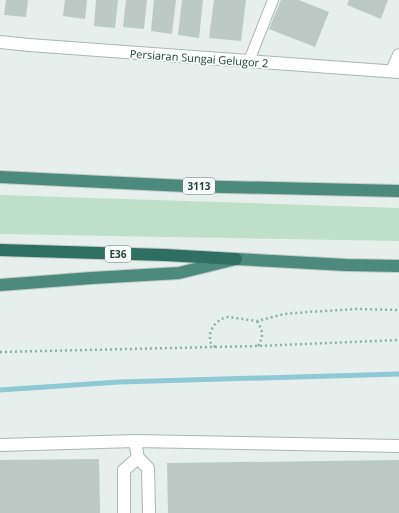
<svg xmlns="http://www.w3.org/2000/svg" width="399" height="513" font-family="'Open Sans',sans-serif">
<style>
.green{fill:#bfe0c8}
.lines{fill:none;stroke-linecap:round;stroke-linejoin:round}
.stream{stroke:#8ec9d4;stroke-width:5}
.building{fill:#bbcac4}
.service-casing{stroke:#a8b8b2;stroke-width:12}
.minor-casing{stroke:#a8b8b2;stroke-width:14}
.trunk-casing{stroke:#c2cac8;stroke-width:14}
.motorway-casing{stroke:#c2cac8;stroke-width:14}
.path{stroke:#86b3a5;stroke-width:2.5;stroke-dasharray:2 3;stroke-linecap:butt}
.service{stroke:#fff;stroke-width:10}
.minor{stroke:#fff;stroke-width:12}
.trunk{stroke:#4c8a7c;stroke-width:12}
.motorway{stroke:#2f6f62;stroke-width:12}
.labels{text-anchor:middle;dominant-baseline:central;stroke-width:3.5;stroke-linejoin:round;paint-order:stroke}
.shield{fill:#f7fbf9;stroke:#637a73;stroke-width:1}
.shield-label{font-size:10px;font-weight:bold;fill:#24423a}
.street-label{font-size:11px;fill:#24423a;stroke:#f7fbf9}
</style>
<rect width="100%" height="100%" fill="#e6efeb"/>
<path class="green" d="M0,195l399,13v33l-399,-7z"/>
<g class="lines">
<path class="stream" d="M0,390l119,-8 280,-8"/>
</g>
<g class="building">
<path d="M6,0h22l-2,17 -22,-2z"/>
<path d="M65,0h22l-2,19 -22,-3z"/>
<path d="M96,0h22l-3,28 -21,-2z"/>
<path d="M126,0h21l-3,29 -21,-2z"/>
<path d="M154,0h22l-4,34 -21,-3z"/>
<path d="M182,0h21l-4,38 -21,-3z"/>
<path d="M214,0h32l-5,41 -32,-3z"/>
<path d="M281,0h18l30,12 -14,35 -46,-18z"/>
<path d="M349,0h39l-7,19 -34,-14z"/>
<path d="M99,459l1,54h-100v-53z"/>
<path d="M399,460v53h-231l-1,-50z"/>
</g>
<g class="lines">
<defs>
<path id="service" d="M249,61l24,-61"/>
<g id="minor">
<path d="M0,42l29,3 370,27"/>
<path d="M392,71l7,-16"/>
<path d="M135,441l3,17 10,10 1,45"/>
<path d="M0,445l135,-4 264,5"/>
<path d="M124,513v-43l14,-12"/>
</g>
<g id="trunk">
<path d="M0,177l185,9 214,5"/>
<path d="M0,285l92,-7 87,-5 57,-14 110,6 53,1"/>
</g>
<path id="motorway" d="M0,250l165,5 71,4"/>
</defs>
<use href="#service" class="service-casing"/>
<use href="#minor" class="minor-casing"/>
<use href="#trunk" class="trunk-casing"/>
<use href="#motorway" class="motorway-casing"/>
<g class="path">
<path d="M257,321c6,10 7,15 1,25"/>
<path d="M215,347l-5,-5v-8l3,-8 8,-7 7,-2 29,4 27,-7 24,-2 49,-3 42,1"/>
<path d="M0,352l258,-6 141,-6"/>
</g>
<use href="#service" class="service"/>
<use href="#minor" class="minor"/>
<use href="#trunk" class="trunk"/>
<use href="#motorway" class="motorway"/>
</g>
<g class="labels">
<g class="shield">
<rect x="183" y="178" width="32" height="16" rx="3"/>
<rect x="105" y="246" width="26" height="16" rx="3"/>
</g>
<g class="shield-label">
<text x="199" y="186">3113</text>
<text x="118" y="254">E36</text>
</g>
<g class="street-label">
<text transform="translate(199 58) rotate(4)">Persiaran Sungai Gelugor 2</text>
</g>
</g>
</svg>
